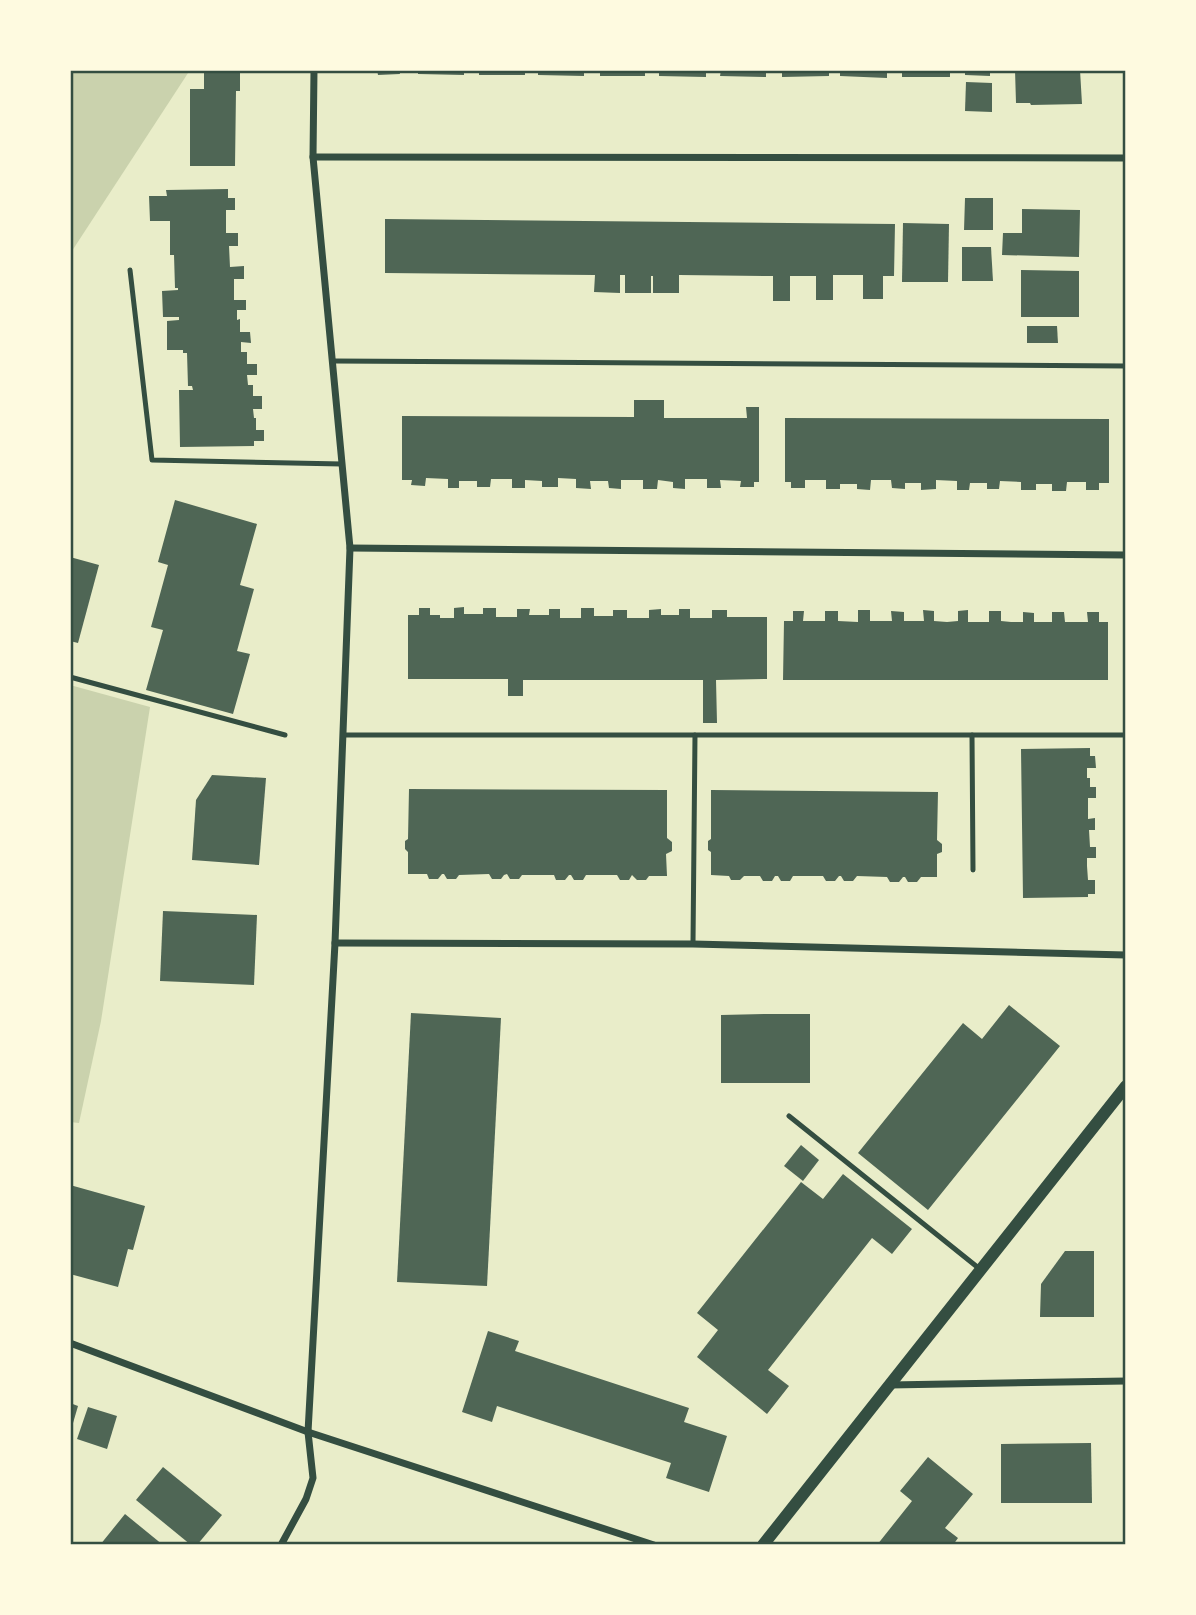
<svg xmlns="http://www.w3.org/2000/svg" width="1196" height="1615" font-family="Rubik,sans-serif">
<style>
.green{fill:#cad2ad}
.building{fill:#4f6655}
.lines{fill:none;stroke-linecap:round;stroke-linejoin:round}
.service{stroke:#344e41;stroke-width:5}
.minor{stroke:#344e41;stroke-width:7}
.tertiary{stroke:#344e41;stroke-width:12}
.neatline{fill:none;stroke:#344e41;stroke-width:2.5}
</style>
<rect width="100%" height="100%" fill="#e9edc9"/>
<g class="green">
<path d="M70,70h120l-120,184z"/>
<path d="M70,685l80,22 -49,314 -22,102 -9,-1z"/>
</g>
<g class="building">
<path d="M204,70h36v21h-4l-1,75h-45v-77h14z"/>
<path d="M377,70h22l1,4 -22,1z"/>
<path d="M418,70h46v5l-46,-1z"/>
<rect x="479" y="70" width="46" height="5"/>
<path d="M538,70h46v6l-46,-1z"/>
<rect x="600" y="70" width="45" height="6"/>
<path d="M659,70h47v7l-47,-1z"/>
<path d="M721,70h45v7l-46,-1z"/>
<path d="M782,70h47v6l-47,1z"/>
<path d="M840,70h47v8l-47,-2z"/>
<rect x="902" y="70" width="48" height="7"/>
<path d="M965,70h25v6l-25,-1z"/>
<path d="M1015,70h65l2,34 -51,1 -1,-2h-14z"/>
<path d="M966,82l26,1v29l-27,-1z"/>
<path d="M228,189v9h7v12h-9v23h12v13h-9l1,21 14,-1v13h-10v21h12v10h-9v10l3,-1v13h10l1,11 -10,-1v10h6v12h10v11h-10l1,10h5v11h9v13h-9l1,9h2v12h8v11h-10v5l-74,1 -1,-57h14l-1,-4h-4l-1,-33h-4v-3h-16v-29l12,-1v-3h-16l-1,-26 16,-1v-2h-3l-1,-33h-4v-34h-20l-1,-25h18l-1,-6z"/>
<path d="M965,198h28v32h-29z"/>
<path d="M1022,209l58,1 -1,47 -77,-2 1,-22h19z"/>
<path d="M385,219l510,5 -1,52h-11v23h-20v-24h-30v25h-17v-24h-26v25h-17v-25l-94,-1v18h-26v-17h-2v17h-26v-18h-5v18l-26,-1 1,-17 -210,-2z"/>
<path d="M903,223l46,1 -1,58h-46z"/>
<path d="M962,247h29l2,34h-31z"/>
<path d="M1021,270l58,1v46h-58z"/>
<path d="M1027,326h30l1,17h-31z"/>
<path d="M634,400h30v18h83l-1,-11h13v75h-5v5h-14l1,-6 -21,-1 1,8h-14v-9h-22v10l-12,-1v-6l-15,-2 -1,9h-14v-9h-22v9l-12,-1 -1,-7h-18l1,8 -15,-1v-9l-18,-1v9h-16v-6l-17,-1v8h-13v-9h-21l-1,8h-13v-6h-18v7h-11v-9l-22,-1 -1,8 -14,-1 1,-5h-10v-64l232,1z"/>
<path d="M785,418l324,1v64h-10v7h-13v-8h-19l-1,9h-14v-7h-16v6h-15v-8l-21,-1 -1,8h-12v-6h-17l-1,7h-12v-9l-21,-1v9l-15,1v-7h-16v6l-13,-1 -1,-8h-20l-1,10 -13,-1v-5h-17v5h-14v-9h-21v8h-14v-6h-6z"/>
<path d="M175,500l82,24 -17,61 14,4 -17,62 13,3 -17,60 -87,-24 17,-60 -12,-3 17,-62 -10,-3z"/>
<path d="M70,557l29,8 -21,78 -8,-2z"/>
<path d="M464,607v7h19v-6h13v9h21v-8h13l-1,6h20v-6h11v9h21v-10h13v8h19v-6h14v8h22v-8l12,-1v6h18v-6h11v9h22v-8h15v7h40v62l-51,1 1,43h-14v-43h-180v16h-15v-17h-100v-64h11v-7h11v7h10v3h14v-10z"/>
<path d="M858,610h12v11h22l-1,-10 13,1v9h20l-1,-11 11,1v10l13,1 11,-1v-10l10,-1v12h21v-11h12v10l10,1h12v-10l11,1v9h18v-10h12l1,10h23l-1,-10h12v10h9v58h-325l1,-59h9v-10h11l-1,10h22v-10h13v10l20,1z"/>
<path d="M1090,748v8h5l1,12h-9v10h3v9h6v11h-8v21l7,-1v12h-6l1,17h6v11h-9v8l1,14h7v14h-7v3l-65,1 -2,-149z"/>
<path d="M212,775l54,3 -7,87 -67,-5 4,-60z"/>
<path d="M409,789l258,1v48l5,4v9l-6,3 1,22h-18l-3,4h-9l-5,-5 -3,5h-9l-3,-5h-31l-3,5h-9l-3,-5h-2l-4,5h-9l-2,-5h-32l-3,4h-9l-3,-5 -3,1 -3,4h-9l-3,-5 -30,1 -3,4h-9l-3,-5h-2l-4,5h-9l-2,-5h-19v-22l-3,-3v-8l3,-2z"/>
<path d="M711,790l227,2 -1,48 5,4v8l-5,2v23h-16l-4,5h-9l-3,-5h-2l-4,5h-9l-3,-5 -30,-1 -4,5h-9l-3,-5h-2l-4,5h-9l-3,-5h-30l-3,5h-9l-3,-5h-3l-3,5h-9l-3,-5h-16l-4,4h-9l-2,-4 -18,-1v-23l-3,-2v-9l3,-2z"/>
<path d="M163,911l94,4 -3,70 -94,-4z"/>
<path d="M1009,1005l51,41 -132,164 -70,-57 105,-130 19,16z"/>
<path d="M411,1013l90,5 -14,268 -90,-4z"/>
<path d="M765,1014h45v69h-89v-68z"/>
<path d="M801,1145l18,15 -16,21 -19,-15z"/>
<path d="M843,1174l69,55 -20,25 -20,-16 -104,132 21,16 -22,28 -70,-57 21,-27 -21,-17 104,-131 22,17z"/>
<path d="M70,1185l75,21 -12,44 -5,-1 -10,38 -48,-13z"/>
<path d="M1065,1251h29v66h-54l1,-33z"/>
<path d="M488,1331l31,10 -4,10 174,57 -5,14 43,14 -18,56 -43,-14 5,-15 -174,-57 -5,16 -30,-10z"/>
<path d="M70,1403l8,3 -7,24h-1z"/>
<path d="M88,1407l29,9 -10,33 -30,-10z"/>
<path d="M1091,1443l1,60h-91v-59z"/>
<path d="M928,1457l45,37 -28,34 13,10 -5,7h-76l35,-44 -12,-10z"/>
<path d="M163,1467l59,48 -25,30h-6l-55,-45z"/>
<path d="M125,1514l38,31h-63z"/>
</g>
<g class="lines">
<g class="service">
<path d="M130,270l22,190 190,4"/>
<path d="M333,361l793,5"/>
<path d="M70,677l215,58"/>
<path d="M343,735h783"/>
<path d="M972,735l1,135"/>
<path d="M693,944l2,-209"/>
<path d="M789,1116l192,154"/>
</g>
<g class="minor">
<path d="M313,157l813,1"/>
<path d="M350,548l776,7"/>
<path d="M335,943l358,1 433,11"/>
<path d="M70,1343l238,89 346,113"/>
<path d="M890,1385l236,-4"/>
<path d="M281,1545l25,-46 7,-21 -5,-46 27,-489 15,-395 -37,-391 1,-87"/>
</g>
<path class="tertiary" d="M763,1545l363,-459"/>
</g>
<rect width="1196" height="1615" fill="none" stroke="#fefae0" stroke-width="144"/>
<rect x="72" y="72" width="1052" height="1471" class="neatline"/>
</svg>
